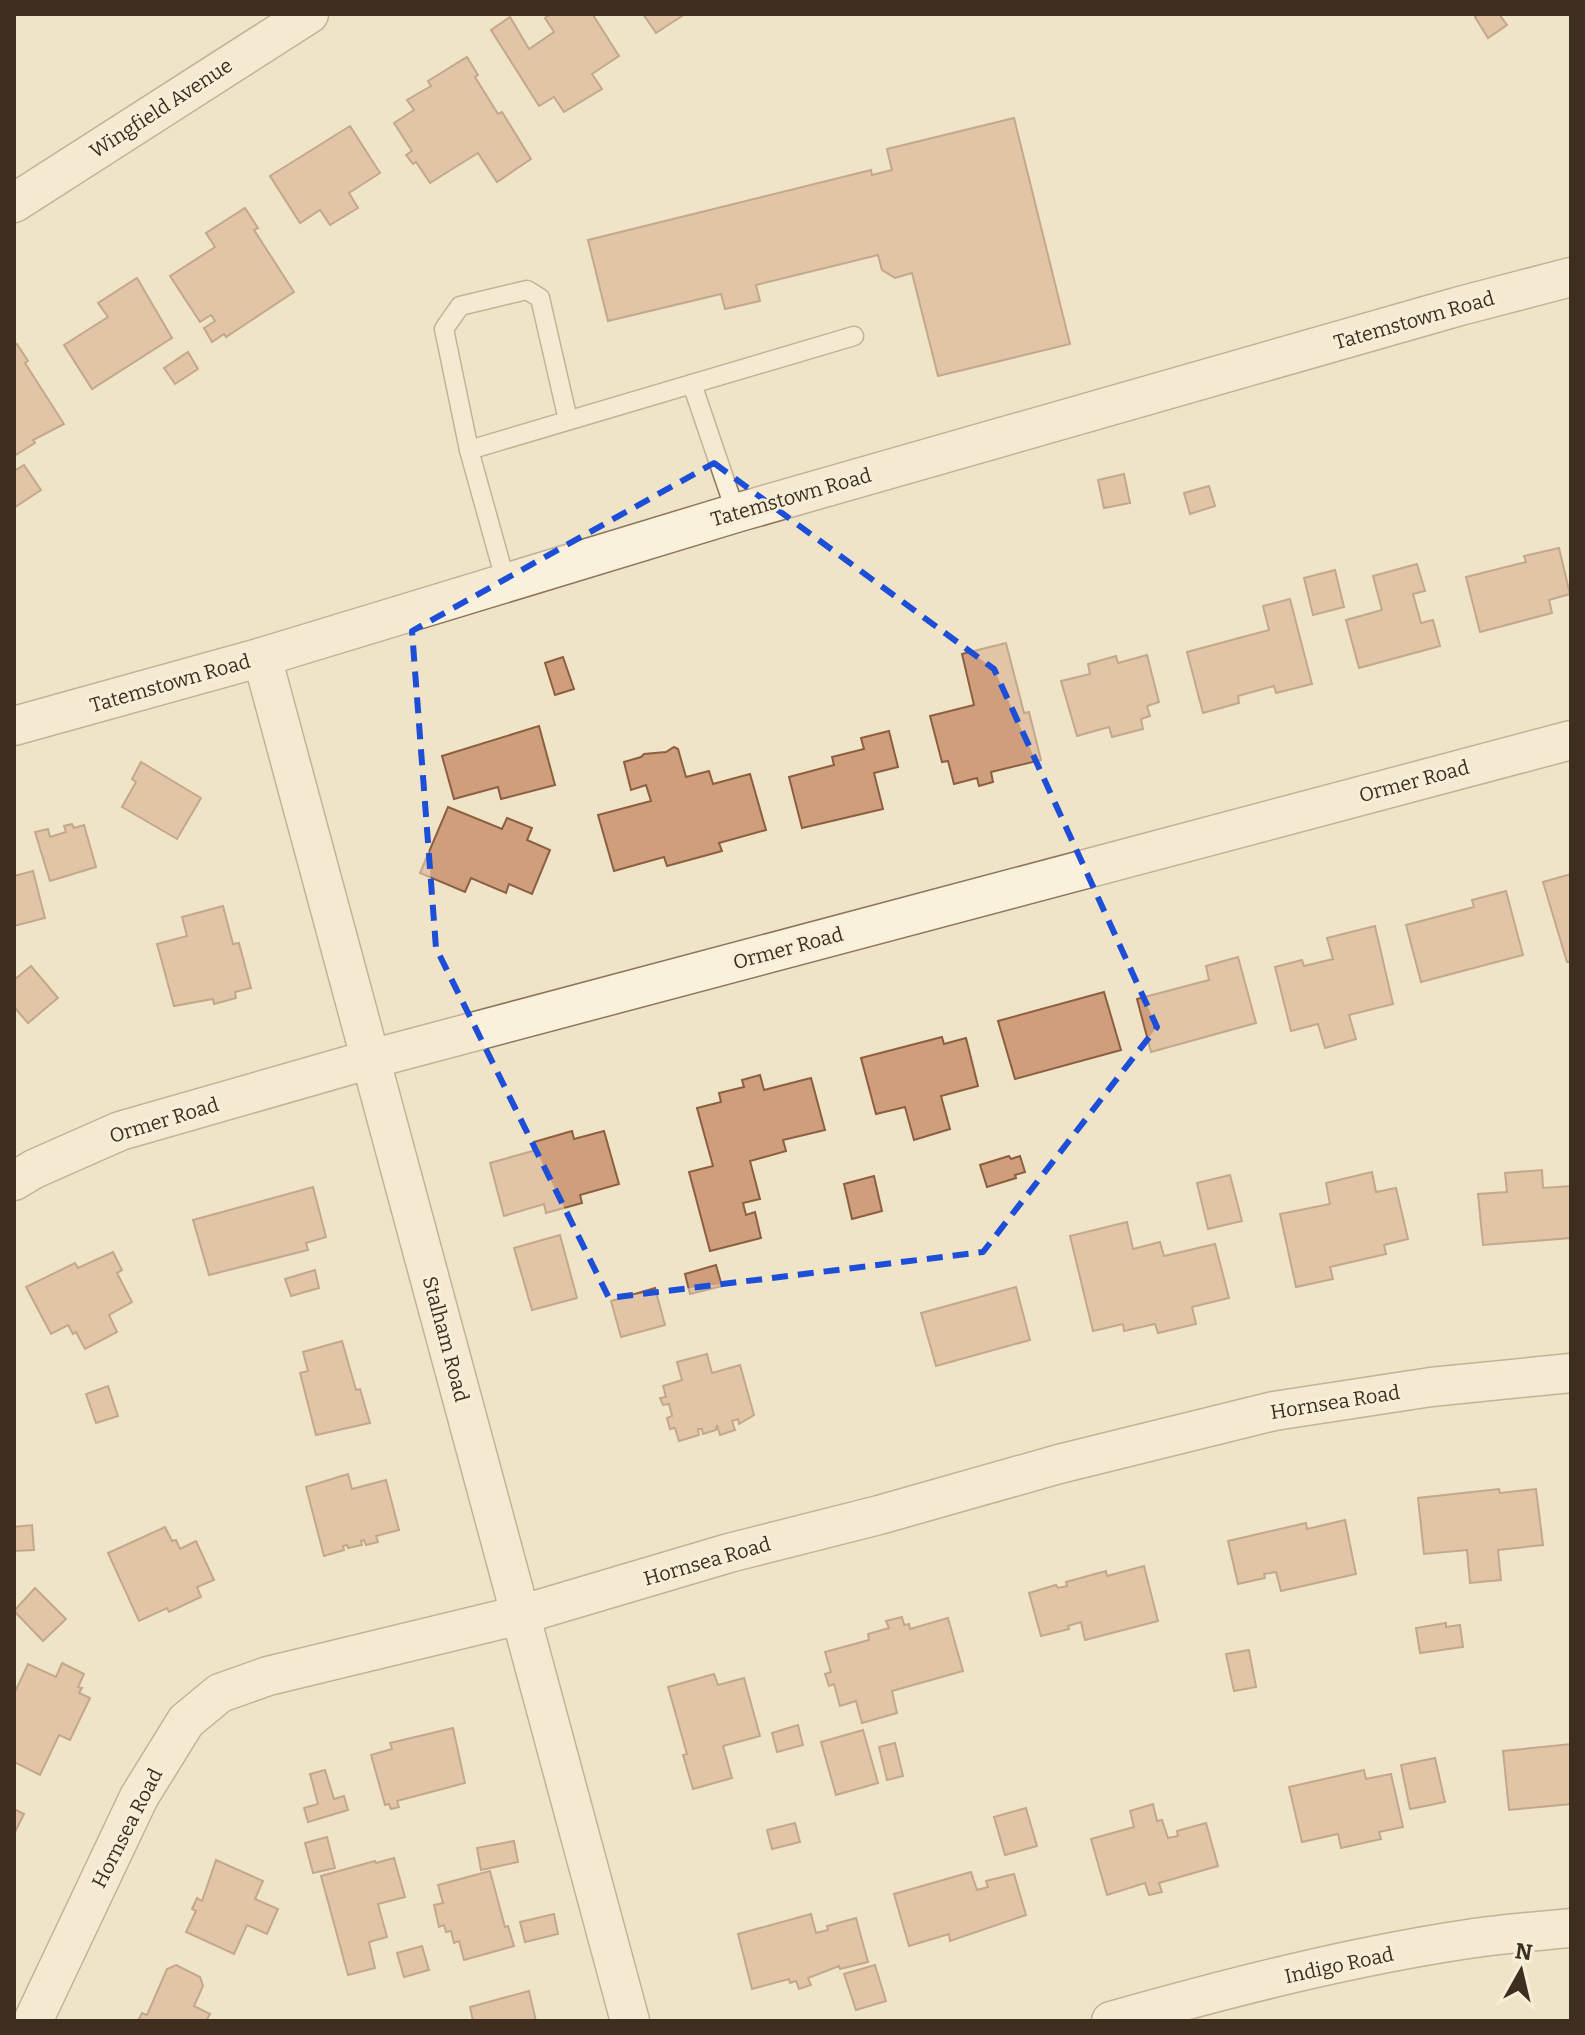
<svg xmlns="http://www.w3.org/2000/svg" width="1585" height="2035" font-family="Bitter,serif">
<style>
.building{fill:#cf9f7d;stroke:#8d5f41;stroke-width:2}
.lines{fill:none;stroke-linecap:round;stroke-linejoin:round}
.service-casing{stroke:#8d765c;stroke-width:21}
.minor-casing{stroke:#8d765c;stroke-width:41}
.service{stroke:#faf1dc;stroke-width:18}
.minor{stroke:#faf1dc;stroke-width:38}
.marked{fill:none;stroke:#1d4ed8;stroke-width:6;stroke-dasharray:16 10;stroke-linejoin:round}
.labels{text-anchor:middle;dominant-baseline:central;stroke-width:6;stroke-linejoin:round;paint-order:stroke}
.street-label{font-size:20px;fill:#3d2e20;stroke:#f7eed8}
</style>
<rect width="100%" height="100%" fill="#f0e4c8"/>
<g class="building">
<path d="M551,14h44l-2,1 26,41 -27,18 10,15 -38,23 -10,-15 -15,9 -48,-76 19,-13 19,32 25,-17 -9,-14z"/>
<path d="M643,14h42l-29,19z"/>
<path d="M1480,14h19l8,11 -19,13 -13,-21z"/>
<path d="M467,57l11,18 -3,2 23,37 4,-2 29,47 -34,23 -19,-29 -48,30 -14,-21 -3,2 -7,-9 6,-4 -18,-28 20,-13 -7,-10 24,-14 -3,-5z"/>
<path d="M1014,118l56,226 -132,32 -26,-103 -17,5 -13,-8 -4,-15 -122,30 4,16 -35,8 -4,-15 -113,27 -20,-81 283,-70 1,5 20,-5 -5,-21z"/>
<path d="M350,126l30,47 -31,20 9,15 -28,17 -10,-15 -20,13 -30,-47z"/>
<path d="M245,208l13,20 -4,2 40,62 -68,45 -2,-3 -12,8 -8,-14 11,-7 -4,-6 -11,7 -30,-46 45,-29 -9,-14z"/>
<path d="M137,278l35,60 -80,51 -28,-44 44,-28 -10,-14z"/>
<path d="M17,344l11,17 -3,2 39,61 -31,16 2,3 -21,13v-110z"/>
<path d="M188,352l10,17 -23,15 -11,-16z"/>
<path d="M24,465l17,25 -27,18v-37z"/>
<path d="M1124,474l6,29 -26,5 -6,-28z"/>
<path d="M1209,486l6,20 -25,8 -6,-21z"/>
<path d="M1559,548l11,46 -21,6 3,13 -72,19 -14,-55 60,-15 -2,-6z"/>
<path d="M1417,564l8,27 -12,3 8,29 12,-3 7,26 -81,22 -13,-48 36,-10 -9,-34z"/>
<path d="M1335,570l9,37 -31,8 -9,-37z"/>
<path d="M1290,599l22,85 -36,9 -2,-7 -36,10 1,7 -36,10 -16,-61 82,-22 -6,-24z"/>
<path d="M1006,643l18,70 5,-1 12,48 -50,12 2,10 -14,4 -2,-8 -23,6 -6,-23 -6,1 -12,-46 44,-11 -12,-51z"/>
<path d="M1147,655l12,47 -12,4 3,10 -9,3 2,10 -31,8 -3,-10 -32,9 -16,-55 29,-7 -2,-10 28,-8 2,7z"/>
<path d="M563,657l11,32 -19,6 -10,-32z"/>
<path d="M539,726l16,59 -54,14 -3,-12 -44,12 -12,-43z"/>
<path d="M889,731l9,36 -24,6 9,36 -81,19 -13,-51 45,-12 -2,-8 32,-8 -3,-11z"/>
<path d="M674,747l4,2 8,28 23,-6 4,13 37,-10 16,56 -47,13 3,8 -55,15 -3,-9 -50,14 -16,-56 53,-14 -5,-16 -15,5 -7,-28 17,-5 3,-3 22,-2z"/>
<path d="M141,762l60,36 -24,41 -55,-32 14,-25 -4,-3z"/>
<path d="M448,807l54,22 5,-11 25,10 -5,12 23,10 -18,44 -23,-10 -3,9 -35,-15 -6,14 -45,-19z"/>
<path d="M72,824l2,4 10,-3 12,42 -46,14 -15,-49 13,-3 2,8 16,-5 -2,-6z"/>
<path d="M33,871l12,47 -31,8v-50z"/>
<path d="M1571,874v88h-4l-24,-80z"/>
<path d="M1506,891l17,64 -102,27 -15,-57 68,-18 -2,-7z"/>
<path d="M223,906l10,38 6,-1 12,45 -16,4 1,6 -22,6 -1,-5 -39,7 -17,-62 30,-8 -5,-19z"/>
<path d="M1375,926l18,78 -44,11 7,24 -31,9 -7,-24 -27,7 -16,-64 27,-7 2,6 29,-7 -6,-21z"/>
<path d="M1238,957l18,66 -105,29 -14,-53 72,-19 -3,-14z"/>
<path d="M31,966l27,32 -30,25 -14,-16v-27z"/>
<path d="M1104,992l17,58 -106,29 -17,-58z"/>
<path d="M942,1037l2,7 22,-6 12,48 -37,10 9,33 -36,11 -9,-33 -29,7 -15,-56z"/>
<path d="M760,1075l4,15 47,-12 14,52 -42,10 3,11 -36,10 10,38 -17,4 3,12 9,-3 6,26 -51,13 -21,-79 24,-6 -16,-58 24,-6 -2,-9 25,-6 -2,-7z"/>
<path d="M572,1131l2,8 30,-8 15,53 -39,11 2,8 -36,10 -2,-9 -40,12 -14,-53 46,-13 -2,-8z"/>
<path d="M1009,1156l2,3 9,-3 5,16 -10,3 1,3 -29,9 -7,-22z"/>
<path d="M1542,1170l1,18 28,-2v52l-88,7 -5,-51 29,-2 -2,-19z"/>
<path d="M1372,1172l4,20 20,-4 12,51 -24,6 2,9 -56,13 3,12 -37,8 -16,-73 50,-10 -4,-21z"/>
<path d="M1230,1175l12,46 -34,8 -11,-46z"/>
<path d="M874,1176l8,35 -30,8 -8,-35z"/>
<path d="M313,1187l13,50 -20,6 2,7 -99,25 -16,-55z"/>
<path d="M1127,1222l6,27 27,-7 4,14 51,-12 14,54 -37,9 4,17 -38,9 -3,-9 -31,7 -1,-7 -30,7 -23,-95z"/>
<path d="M560,1235l17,63 -45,12 -18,-62z"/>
<path d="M113,1252l9,18 -5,3 15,29 -23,13 8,17 -32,17 -9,-17 -3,2 -5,-9 -17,9 -25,-47 49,-24 3,5z"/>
<path d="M716,1265l6,21 -32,8 -5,-20z"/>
<path d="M315,1270l4,18 -28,8 -6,-17z"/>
<path d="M1016,1287l14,53 -94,26 -15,-53z"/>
<path d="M655,1288l10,37 -44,12 -10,-36z"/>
<path d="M342,1341l14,49 4,-1 10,34 -54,12 -16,-62 8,-2 -5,-19z"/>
<path d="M707,1354l5,19 28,-8 14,50 -15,9 -1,-5 -6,2 3,9 -15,5 -3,-10 -1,5 -13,4 -1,-5h-4l1,6 -20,6 -4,-13 -5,1 -3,-11 5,-2 -3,-12 -6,1 -3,-7 6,-1 -3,-11 19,-6 -5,-18z"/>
<path d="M108,1386l10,30 -22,7 -10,-29z"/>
<path d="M348,1474l4,15 34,-9 13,50 -23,6 2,6 -12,3 -2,-5 -3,1 1,4 -14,3 -1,-3 -4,1 1,4 -20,6 -18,-69z"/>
<path d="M1499,1489l1,4 36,-4 7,56 -45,5 3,30 -31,3 -3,-33 -43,4 -6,-56z"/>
<path d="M1345,1520l11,54 -75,17 -5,-19 -12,2 1,4 -27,6 -10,-43 78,-18 1,6z"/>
<path d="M32,1525l2,25 -20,1v-24z"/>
<path d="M165,1527l7,14 4,-1 4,9 16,-8 18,39 -17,7 4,10 -32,15 -2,-4 -28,13 -31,-68z"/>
<path d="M1144,1566l14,55 -73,19 -4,-18 -13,4 1,3 -28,7 -12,-43 27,-8 2,3 9,-2 -1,-4 40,-11 1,5z"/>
<path d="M35,1588l31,31 -23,22 -29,-30z"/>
<path d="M902,1617l2,8 5,-1 1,5 38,-11 15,53 -71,20 5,22 -35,10 -6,-22 -16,5 -6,-22 -5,2 -4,-12 6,-2 -6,-20 44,-12 -1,-6 21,-6 -3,-7z"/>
<path d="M1446,1623v4l14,-2 3,22 -43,6 -4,-25z"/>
<path d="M1249,1650l7,37 -22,4 -8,-37z"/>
<path d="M62,1663l22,11 -6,13 4,1 -3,5 11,5 -20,42 -11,-5 -19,40 -26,-13v-68l14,-30 28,13z"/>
<path d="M714,1674l4,11 26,-7 16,58 -37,10 9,32 -39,11 -10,-34 4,-1 -19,-67z"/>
<path d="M798,1725l5,20 -26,7 -5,-19z"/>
<path d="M453,1728l12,55 -68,18 2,6 -8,2 -2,-5 -4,1 -14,-50 21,-6 -2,-6z"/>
<path d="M863,1730l15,53 -42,12 -15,-53z"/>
<path d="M895,1743l8,33 -16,4 -8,-33z"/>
<path d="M1571,1744v60l-62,6 -6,-59z"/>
<path d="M1435,1758l10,44 -35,7 -9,-44z"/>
<path d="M325,1770l9,29 10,-3 4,14 -40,12 -4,-14 14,-4 -8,-30z"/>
<path d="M1364,1770l2,9 25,-5 12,53 -24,5 2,7 -40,9 -3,-14 -36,8 -13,-55z"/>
<path d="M1153,1804l4,17 5,-1 6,18 10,-2 -1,-5 29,-8 12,43 -59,17 3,9 -13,3 -4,-12 -38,12 -16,-56 43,-12 -4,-16z"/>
<path d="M1026,1808l11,38 -32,9 -11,-38z"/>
<path d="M14,1809l10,5 -10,20z"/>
<path d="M795,1823l5,19 -28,7 -5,-19z"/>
<path d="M327,1837l8,31 -22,5 -8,-30z"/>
<path d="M514,1841l4,21 -37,8 -4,-22z"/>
<path d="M394,1858l11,39 -27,7 9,33 -18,5 6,26 -27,7 -27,-99 54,-15 1,2z"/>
<path d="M216,1860l47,21 -8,18 23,10 -11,25 -20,-9 -13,29 -48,-22 10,-21 -4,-2 5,-11 5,3z"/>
<path d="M490,1871l15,56 3,-1 6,20 -50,14 -5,-19 -5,2 -3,-12 -5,1 -2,-7 -5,2 -5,-22 9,-2 -5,-18z"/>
<path d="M971,1872l6,18 11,-3 -2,-6 28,-7 12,41 -76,26 -1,-7 -40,12 -15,-52z"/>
<path d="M554,1914l4,20 -33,8 -5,-20z"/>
<path d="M811,1914l5,19 12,-3 -1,-4 29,-8 12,44 -28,7 -1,-3 -31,12 3,7 -12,4 -3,-8 -6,2 -1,-4 -37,10 -14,-55z"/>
<path d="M422,1946l7,24 -25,7 -7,-24z"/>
<path d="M176,1965l24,12 3,9 -9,20 16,8 -4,7h-68l4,-8 5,2 20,-46z"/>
<path d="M875,1965l11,36 -30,9 -12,-36z"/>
<path d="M529,1991l7,30h-63l-3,-14z"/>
</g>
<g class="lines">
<defs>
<g id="service">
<path d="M692,384l44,129"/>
<path d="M469,450l-25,-121 16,-23 67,-16 13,8 28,122"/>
<path d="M506,583l-37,-133 385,-114"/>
</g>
<g id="minor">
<path d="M14,203l295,-189"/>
<path d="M262,657l368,1364"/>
<path d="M14,726l248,-69 474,-144 724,-207 111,-29"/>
<path d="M14,1181l20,-12 86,-38 251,-72 1200,-319"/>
<path d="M33,2021l106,-224 47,-76 34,-28 48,-17 252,-61 209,-62 150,-38 180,-51 215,-53 157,-24 140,-14"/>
<path d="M1111,2021c117,-33 237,-64 357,-82 34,-5 69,-8 103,-11"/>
</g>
</defs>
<use href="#service" class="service-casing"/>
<use href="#minor" class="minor-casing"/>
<use href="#service" class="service"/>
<use href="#minor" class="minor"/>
</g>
<path d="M0 0H1585V2035H0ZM714,463l280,206 163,358 -174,225 -374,46 -173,-350 -24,-317z" fill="#f0e4c8" fill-opacity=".55" fill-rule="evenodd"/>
<path class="marked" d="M714,463l280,206 163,358 -174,225 -374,46 -173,-350 -24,-317z"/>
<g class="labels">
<g class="street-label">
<text transform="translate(161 108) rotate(-33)">Wingfield Avenue</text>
<text transform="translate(1414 320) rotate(-16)">Tatemstown Road</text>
<text transform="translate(791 497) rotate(-16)">Tatemstown Road</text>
<text transform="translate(170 683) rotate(-16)">Tatemstown Road</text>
<text transform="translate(1414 781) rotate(-15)">Ormer Road</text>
<text transform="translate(788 948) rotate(-15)">Ormer Road</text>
<text transform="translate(164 1120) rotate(-17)">Ormer Road</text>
<text transform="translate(446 1339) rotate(75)">Stalham Road</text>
<text transform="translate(1335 1402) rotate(-9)">Hornsea Road</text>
<text transform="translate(707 1561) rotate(-16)">Hornsea Road</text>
<text transform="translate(127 1828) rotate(-63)">Hornsea Road</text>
<text transform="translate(1339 1965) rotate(-12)">Indigo Road</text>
</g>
</g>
<rect width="1585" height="2035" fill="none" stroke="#3d2e20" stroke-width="32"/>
<g transform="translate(1521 1971) rotate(8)" stroke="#f7eed8" stroke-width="6" paint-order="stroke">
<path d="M0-6L14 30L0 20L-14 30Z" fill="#3d2e20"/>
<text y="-12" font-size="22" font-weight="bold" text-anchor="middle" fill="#3d2e20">N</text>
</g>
</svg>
